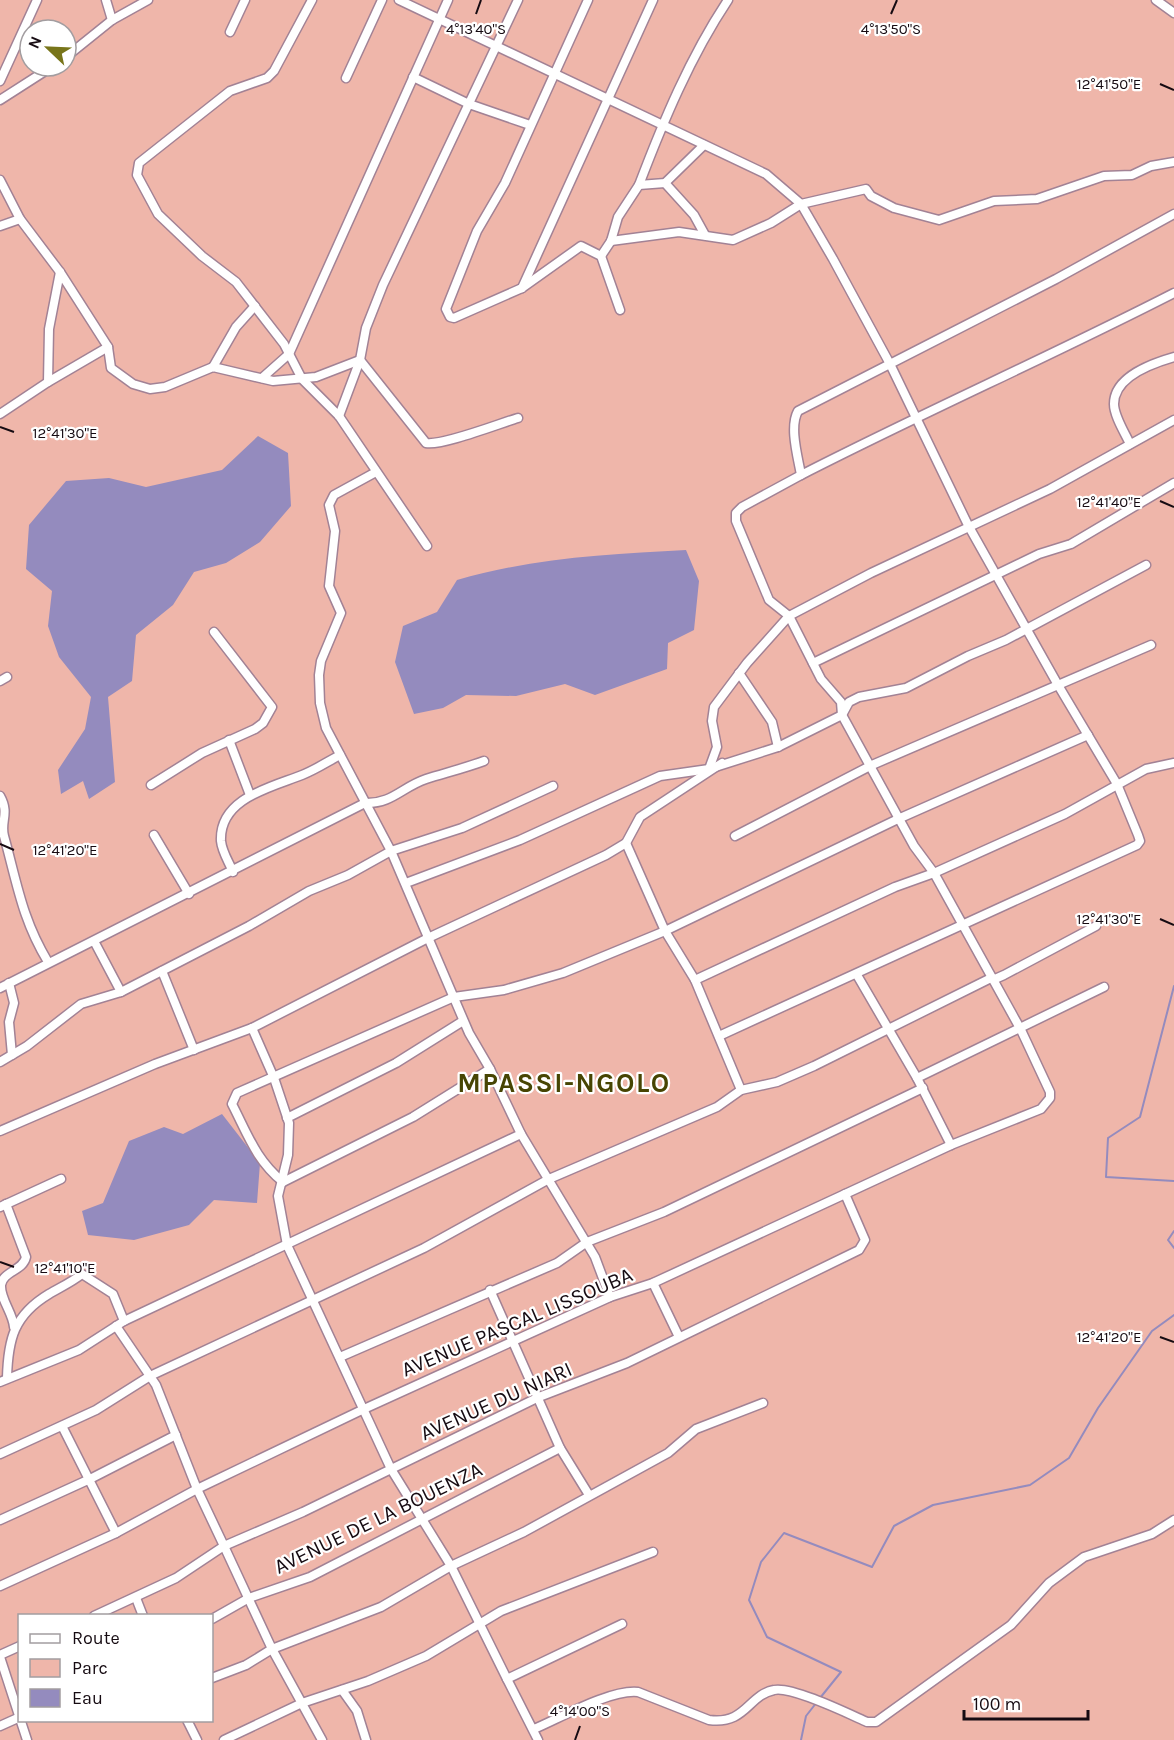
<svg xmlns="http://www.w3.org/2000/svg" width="1174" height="1740" font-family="Karla,sans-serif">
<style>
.green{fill:#efb6aa;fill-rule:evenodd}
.water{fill:#948bbe}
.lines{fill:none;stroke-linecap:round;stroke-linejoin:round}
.stream{stroke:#948bbe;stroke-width:2}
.minor-casing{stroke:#a28295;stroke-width:11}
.minor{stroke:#fff;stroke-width:8}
.ticks{fill:none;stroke:#160b12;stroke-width:2}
.labels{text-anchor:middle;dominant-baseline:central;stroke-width:4.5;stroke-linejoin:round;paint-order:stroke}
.street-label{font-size:21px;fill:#160b12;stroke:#fff}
.district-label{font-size:27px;font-weight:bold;letter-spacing:1.5px;fill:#474503;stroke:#fff}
.ticks-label{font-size:15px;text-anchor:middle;fill:#160b12;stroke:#fff;stroke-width:4.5;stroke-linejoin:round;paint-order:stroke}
</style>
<rect width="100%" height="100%" fill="#fee9f5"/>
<path class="green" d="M0,0h1174v1740h-1174zM30,30h36v36h-36zM20,1616h192v104h-192z"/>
<g class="water">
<path d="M258,436l30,17 3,53 -31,36 -34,21 -32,9 -21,33 -37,30 -4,46 -24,16 7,85 -26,17 -6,-18 -22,13 -3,-24 27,-41 6,-32 -32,-40 -11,-31 4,-35 -26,-22 3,-44 37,-44 43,-3 37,9 76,-17z"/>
<path d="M686,550l13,31 -5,49 -26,13 -1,26 -72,26 -30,-11 -49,12 -50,-1 -23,13 -29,6 -19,-52 8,-36 34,-14 20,-32c75,-22 152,-26 229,-30z"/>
<path d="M222,1114l38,49 -3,40 -43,-3 -25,25 -55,15 -46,-5 -6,-24 21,-8 26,-62 35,-14 19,7z"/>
</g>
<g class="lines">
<g class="stream">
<path d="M1174,986l-34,131 -32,21 -2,39 68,4"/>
<path d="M1174,1231l-6,9 6,8"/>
<path d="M820,1698l21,-26 -74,-35 -18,-37 12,-38 23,-29 88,34 22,-41 39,-21 97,-20 39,-27 29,-50 54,-77 22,-16"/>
<path d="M801,1740l5,-24 11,-14"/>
</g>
<defs>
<g id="minor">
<path d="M106,0l6,20"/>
<path d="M312,0l-38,71 -7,7 -37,13 -91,72 -2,12 21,39 44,42 34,26 48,62 18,35 37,37 88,130"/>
<path d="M399,0l367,174 35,30 32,55 57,105 78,161 90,160 59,99 21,51 2,6 -3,4 -418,191"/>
<path d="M588,0l-83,183 -28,48 -31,78 4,8 4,1 68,-30 59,-42 20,10 19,54"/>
<path d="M1156,0l18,13"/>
<path d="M230,32l15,-32"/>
<path d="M66,57l46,-37 36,-20"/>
<path d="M413,77l56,27 61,21"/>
<path d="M346,78l36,-78"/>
<path d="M0,81l37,-81"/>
<path d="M0,100l53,-34"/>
<path d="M0,180l20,39 40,53 48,75"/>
<path d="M665,183l29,32 11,20"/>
<path d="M639,185c24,-63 51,-128 89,-185"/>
<path d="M0,226l20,-7"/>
<path d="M611,241l68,-9 54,8 38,-17 30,-19 65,-15 5,7 23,12 45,12 55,-19 43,-2 67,-23 28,-1 19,-9 23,-4"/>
<path d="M601,256l10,-15 7,-24 21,-32 26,-2 39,-38"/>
<path d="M522,288l131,-288"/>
<path d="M213,367l23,-40 19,-21"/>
<path d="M262,378l27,-24 159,-354"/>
<path d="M48,382l60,-35 3,21 22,16 17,5 15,-2 48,-20 60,14 43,-4 44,-17 66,83c16,3 72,-19 92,-25"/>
<path d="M0,414l48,-32 1,-53 11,-57"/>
<path d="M339,416l21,-56 6,-32 17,-43 135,-285"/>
<path d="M1130,444c-5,-11 -16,-28 -16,-40 0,-28 39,-41 60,-47"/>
<path d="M376,472l-42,23 -5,10 6,26 -6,55 12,27 -20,48 -2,14 1,28 6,25 65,123 78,182 21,36 31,65 74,123 15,40"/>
<path d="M801,475c123,-63 250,-119 373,-182"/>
<path d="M813,663l226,-109 32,-10 103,-61"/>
<path d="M739,673l33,49 6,25"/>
<path d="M0,681l7,-4"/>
<path d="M229,740l21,55"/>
<path d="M709,769l8,-22 -5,-26 2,-14 33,-44 42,-47 82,-43 179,-84 124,-69"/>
<path d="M151,785l51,-32 53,-24 8,-6 9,-16 -58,-75"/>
<path d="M0,796c10,18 0,25 4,40 13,47 18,83 44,126"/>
<path d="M154,835l35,59"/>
<path d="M735,836l137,-71 279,-120"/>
<path d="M626,843l39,88 30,49"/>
<path d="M233,872c-4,-10 -11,-20 -12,-31 -2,-43 51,-54 81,-66 13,-5 25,-13 38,-20"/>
<path d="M406,883l114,-43 140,-64 49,-7 69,-22 64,-32 7,-13 10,-5 47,-9 62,-32 38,-16 140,-75"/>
<path d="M94,941l27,51"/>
<path d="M162,971l32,79"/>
<path d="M857,975l60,103 34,67"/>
<path d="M9,983l5,20 -5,19 3,33"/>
<path d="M0,988l365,-185c27,1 37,-16 61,-24 19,-6 39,-11 58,-18"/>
<path d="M252,1028l22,50 15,45 -1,32 -10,41 9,49 104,224 60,97 56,113 115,-55"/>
<path d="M0,1062l27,-16 54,-42 40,-12 128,-66 60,-35 39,-16 43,-24 71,-23 91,-42"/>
<path d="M917,1078l187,-91"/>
<path d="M741,1090l-46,-110 200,-93 39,-14 131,-59 81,-45 28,-6"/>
<path d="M287,1118l109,-55 67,-42"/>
<path d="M0,1131l155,-67 97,-36 176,-90 178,-83 20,-12 14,-26 82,-54"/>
<path d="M283,1182c-27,-22 -35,-47 -51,-78l5,-11 217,-96 50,-7 59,-17 102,-42 233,-112 190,-84"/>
<path d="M283,1182l130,-65 77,-48"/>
<path d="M6,1204l20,53c-3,14 -23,14 -25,28 -1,14 12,28 13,42"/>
<path d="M0,1207l61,-28"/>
<path d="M653,1283l26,54"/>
<path d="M490,1290l70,158 29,47"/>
<path d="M116,1326l40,59 41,104 27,57 48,103 50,91"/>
<path d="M340,1357l217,-94 30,-21 77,-30 259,-124"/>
<path d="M7,1378c1,-39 7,-63 42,-84 12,-7 23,-12 33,-20l31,20 11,27"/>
<path d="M0,1382l79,-32 45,-29 397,-187"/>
<path d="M62,1426l54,107"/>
<path d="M0,1454l96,-44 54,-34 274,-128 125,-69 168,-72 24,-17 36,-8 37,-16 177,-88 4,1 9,-4 92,-49"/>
<path d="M0,1520l90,-41 86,-44"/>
<path d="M0,1586l116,-53 81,-44 167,-80 246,-112 43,-14 298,-138 90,-36 9,-11v-6l-29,-62 -87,-157 -20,-27 -72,-131 -1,-13 -20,-23 -32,-63 -20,-16 -33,-79v-8l6,-6 59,-32c-3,-18 -12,-48 -3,-64l258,-132 118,-65"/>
<path d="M136,1598l7,18"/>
<path d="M94,1616l82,-38 48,-32 79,-34 236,-115 88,-34 232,-113 6,-10 -20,-46"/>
<path d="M212,1619l37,-21 61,-21 250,-129"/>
<path d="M0,1655l20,-9"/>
<path d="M0,1657l27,83"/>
<path d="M212,1678l34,-13 26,-16 109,-42 70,-41 73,-34 144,-79 28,-24 67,-26"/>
<path d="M507,1679l31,61"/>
<path d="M342,1690l15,21 9,29"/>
<path d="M187,1720l10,20"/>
<path d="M0,1726l20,-9"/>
<path d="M534,1729c26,-11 77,-40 104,-37l71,28c37,5 39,-25 65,-30 18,-4 75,24 93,32h9l135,-97 38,-42 35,-26 68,-23 22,-14"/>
<path d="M224,1740l78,-37 66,-22 58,-25 75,-45 152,-59"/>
</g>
</defs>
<use href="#minor" class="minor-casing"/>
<use href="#minor" class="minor"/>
</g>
<path class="ticks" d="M476,14l5,-14M891,14l6,-14M1160,84l14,6M0,427l14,5M1160,501l14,6M0,844l14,6M1160,919l14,6M0,1262l14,5M1160,1337l14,5M575,1740l5,-14"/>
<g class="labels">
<g class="street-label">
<text transform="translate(517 1322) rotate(-23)">AVENUE PASCAL LISSOUBA</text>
<text transform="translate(496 1401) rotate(-24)">AVENUE DU NIARI</text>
<text transform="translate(378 1518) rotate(-26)">AVENUE DE LA BOUENZA</text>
</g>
<g class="district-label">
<text x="564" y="1083">MPASSI-NGOLO</text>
</g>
</g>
<g class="ticks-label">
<text x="476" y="34">4°13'40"S</text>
<text x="891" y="34">4°13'50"S</text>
<text x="1109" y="89">12°41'50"E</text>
<text x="65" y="438">12°41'30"E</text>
<text x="1109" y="507">12°41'40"E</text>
<text x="65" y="855">12°41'20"E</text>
<text x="1109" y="924">12°41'30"E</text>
<text x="65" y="1273">12°41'10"E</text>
<text x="1109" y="1342">12°41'20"E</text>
<text x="580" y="1716">4°14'00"S</text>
</g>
<rect x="18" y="1614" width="195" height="108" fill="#ffffff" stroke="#a29da0" stroke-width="1.5"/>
<rect x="30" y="1634" width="30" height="9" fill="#ffffff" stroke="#a29da0" stroke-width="1.5"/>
<text x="72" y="1644" font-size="18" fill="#160b12">Route</text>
<rect x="30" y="1659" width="30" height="18" fill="#efb6aa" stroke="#a29da0" stroke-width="1.5"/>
<text x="72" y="1674" font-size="18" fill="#160b12">Parc</text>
<rect x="30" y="1689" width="30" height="18" fill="#948bbe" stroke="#a29da0" stroke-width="1.5"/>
<text x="72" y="1704" font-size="18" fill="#160b12">Eau</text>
<g transform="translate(48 48) rotate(293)"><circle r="28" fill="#ffffff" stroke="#a29da0" stroke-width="1.5"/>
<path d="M0-4.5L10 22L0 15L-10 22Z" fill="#78751a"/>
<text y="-9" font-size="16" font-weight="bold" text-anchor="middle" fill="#160b12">N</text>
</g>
<path d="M964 1710v9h124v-9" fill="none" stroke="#160b12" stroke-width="3"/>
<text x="973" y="1710" font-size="18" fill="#160b12" stroke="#ffffff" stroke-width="4.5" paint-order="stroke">100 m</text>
</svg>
